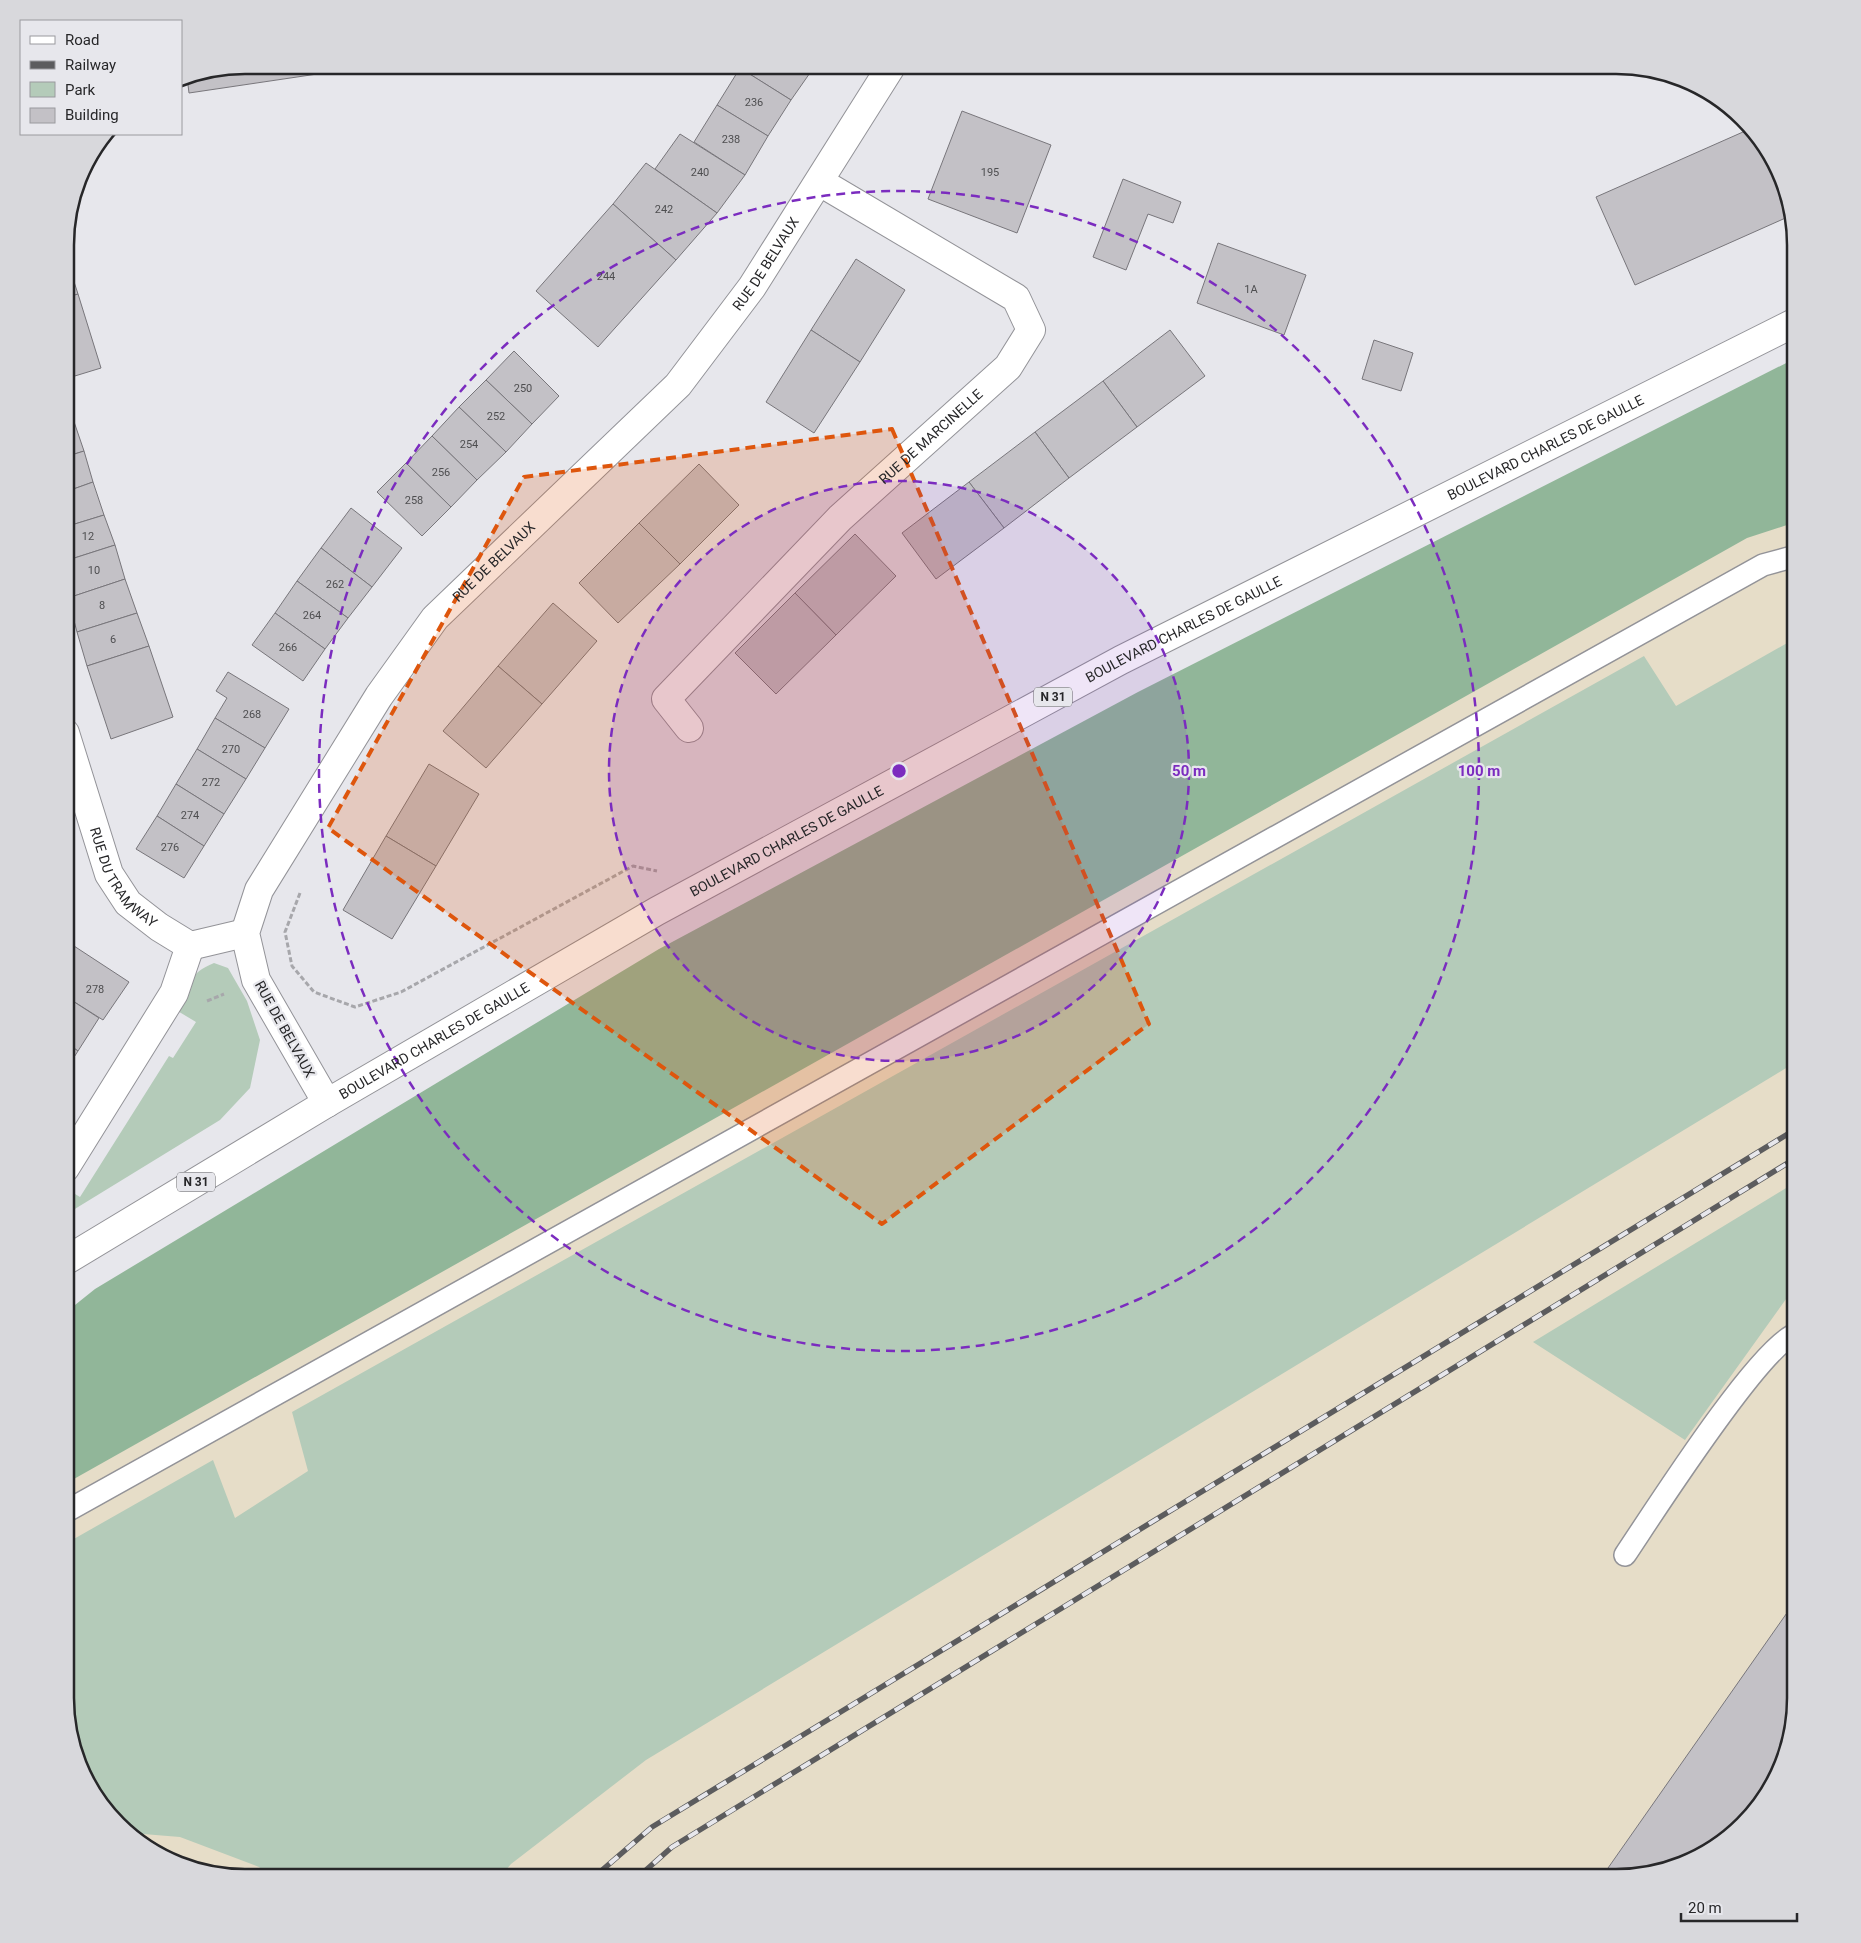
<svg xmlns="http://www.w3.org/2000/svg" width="1861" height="1943" font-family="Roboto,sans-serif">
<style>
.industrial{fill:#e6ddc8}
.green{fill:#b4cbb9}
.forest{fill:#91b699}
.building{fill:#c3c1c6;stroke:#78767b}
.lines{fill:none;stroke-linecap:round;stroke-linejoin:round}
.service-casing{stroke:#939398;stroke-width:24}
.minor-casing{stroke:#939398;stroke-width:30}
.tertiary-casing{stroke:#939398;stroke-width:30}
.primary-casing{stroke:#939398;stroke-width:30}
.path{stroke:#a7a7ab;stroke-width:3;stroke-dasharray:5 2.5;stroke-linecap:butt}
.service{stroke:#fff;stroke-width:21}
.minor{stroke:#fff;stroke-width:28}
.tertiary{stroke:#fff;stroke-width:28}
.primary{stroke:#fff;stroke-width:28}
.rail-casing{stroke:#5c5c5e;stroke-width:5.5}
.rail{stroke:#e7e7ec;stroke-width:4;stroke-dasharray:11;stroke-linecap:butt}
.marked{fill:#de560d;fill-opacity:0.2;stroke:#de560d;stroke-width:4;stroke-dasharray:10 6;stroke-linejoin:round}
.ring{fill:none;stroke:#7b2cbf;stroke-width:2.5;stroke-dasharray:9 6}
.labels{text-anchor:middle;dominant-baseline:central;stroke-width:4.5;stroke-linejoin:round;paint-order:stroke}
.number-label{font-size:11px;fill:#4e4e50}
.shield{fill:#e7e7ec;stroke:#616164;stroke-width:1}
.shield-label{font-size:12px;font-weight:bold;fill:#272729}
.street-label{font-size:14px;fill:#272729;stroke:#e7e7ec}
.rim{fill:none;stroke:#272729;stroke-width:2.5}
.centre{fill:#7b2cbf;stroke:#e7e7ec;stroke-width:2.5}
.ring-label{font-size:15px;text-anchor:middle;font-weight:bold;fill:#7b2cbf;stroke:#e7e7ec;stroke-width:4.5;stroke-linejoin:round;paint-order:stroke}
</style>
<rect width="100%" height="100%" fill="#e7e7ec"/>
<path class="industrial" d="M1796,479v1219l-18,79 -44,56 -49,31 -69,14h-1371l-79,-18 -56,-44 -31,-49 -14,-69v-249z"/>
<g class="green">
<path d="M1796,638v424l-1150,698 -135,104 -12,14h-228l-12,-11 -79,-30 -49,-4 -21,-17 -31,-49 -14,-69v-154l148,-84 22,58 73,-47 -16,-59 1352,-756 32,50z"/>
<path d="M214,963l14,5 19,33 13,39 -10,48 -30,32 -155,95v-27l15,9 89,-141 4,2 23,-36 -20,-12c10,-23 13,-37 38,-47z"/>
<path d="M1796,1182v107l-2,-1 -109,152 -152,-98z"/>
</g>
<path class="forest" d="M1796,358v164l-49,16 -1682,946v-171l30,-24 564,-340 479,-257z"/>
<g class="building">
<path d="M245,65h133l-189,28 -2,-16z"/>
<path d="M742,65h61l9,5 -21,30 -51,-32z"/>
<path d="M740,68l51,32 -23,36 -51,-31z"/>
<path d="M717,105l51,31 -23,39 -51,-33z"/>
<path d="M962,111l89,34 -34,88 -89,-34z"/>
<path d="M1752,128l30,48 8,40 -155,69 -39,-88z"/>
<path d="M680,134l65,41 -28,38 -62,-44z"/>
<path d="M646,163l71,50 -41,47 -63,-56z"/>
<path d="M1123,179l58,23 -8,21 -25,-9 -22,56 -33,-13z"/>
<path d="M613,204l63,56 -78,87 -62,-56z"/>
<path d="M1218,243l88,32 -22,60 -87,-32z"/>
<path d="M65,254l13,40 -13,4z"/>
<path d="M856,259l49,31 -45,72 -49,-32z"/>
<path d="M78,294l23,74 -36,11v-81z"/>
<path d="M811,330l49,32 -46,71 -48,-31z"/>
<path d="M1170,330l35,46 -68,51 -34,-46z"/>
<path d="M1374,340l39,13 -12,38 -39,-12z"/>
<path d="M514,351l45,45 -27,28 -46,-44z"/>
<path d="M486,380l46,44 -26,28 -47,-45z"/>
<path d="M1103,381l34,46 -68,51 -34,-46z"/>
<path d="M459,407l47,45 -29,28 -45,-44z"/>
<path d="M70,410l14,41 -19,6v-46z"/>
<path d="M1035,432l34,46 -65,50 -35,-46z"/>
<path d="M432,436l45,44 -26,27 -45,-44z"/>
<path d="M84,451l9,31 -28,10v-35z"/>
<path d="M406,463l45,44 -29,29 -45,-44z"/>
<path d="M699,464l40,41 -59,59 -41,-41z"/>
<path d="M93,482l11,33 -39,12v-35z"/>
<path d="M969,482l35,46 -68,51 -34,-46z"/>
<path d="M351,508l51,40 -30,39 -51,-39z"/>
<path d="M104,515l11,30 -50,16v-34z"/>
<path d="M639,523l41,41 -62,59 -39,-40z"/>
<path d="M855,534l41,42 -60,59 -41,-42z"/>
<path d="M115,545l10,34 -57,19 -3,-8v-29z"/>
<path d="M321,548l51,39 -24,31 -51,-37z"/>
<path d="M125,579l12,34 -60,19 -9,-34z"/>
<path d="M297,581l51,37 -23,31 -50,-36z"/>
<path d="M795,593l41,42 -60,59 -41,-41z"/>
<path d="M553,603l44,38 -55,63 -44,-38z"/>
<path d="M137,613l12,33 -62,20 -10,-34z"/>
<path d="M275,613l50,36 -22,32 -51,-36z"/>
<path d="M149,646l24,71 -62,22 -24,-73z"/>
<path d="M498,666l44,38 -56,64 -43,-37z"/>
<path d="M228,672l61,37 -24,39 -50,-30 12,-20 -11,-7z"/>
<path d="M215,718l50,30 -19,31 -49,-30z"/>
<path d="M197,749l49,30 -22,35 -48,-30z"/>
<path d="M429,764l50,30 -43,72 -50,-30z"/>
<path d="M176,784l48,30 -20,32 -47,-30z"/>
<path d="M157,816l47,30 -20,32 -48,-29z"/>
<path d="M386,836l50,30 -44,73 -49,-29z"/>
<path d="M74,946l55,36 -26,38 -38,-24v-36z"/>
<path d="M65,996l34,22 -21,33 -13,-9z"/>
<path d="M65,1042l13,9 -13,20z"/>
<path d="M1796,1600v98l-18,79 -44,56 -49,31 -69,14h-15z"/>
</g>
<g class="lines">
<defs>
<g id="service">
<path d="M65,1512l1698,-947 33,-9"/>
<path d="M1625,1555c27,-40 135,-210 171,-221"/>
</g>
<g id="minor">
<path id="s1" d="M689,728l-23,-29 174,-181 168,-151 23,-37 -15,-32 -196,-116"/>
<path id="s2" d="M65,733l44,141 19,29 31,24 31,19 55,-13"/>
<path d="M65,1168l109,-175 16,-47"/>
</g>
<g id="tertiary">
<path id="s3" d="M327,1103l-71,-123 -11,-47 14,-43 120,-194 56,-78 243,-233 74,-98 140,-222"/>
</g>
<g id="primary">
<path id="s4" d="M65,1261l262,-158 330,-192 464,-251 675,-338"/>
</g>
</defs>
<use href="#service" class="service-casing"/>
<use href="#minor" class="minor-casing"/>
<use href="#tertiary" class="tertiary-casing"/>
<use href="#primary" class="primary-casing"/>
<g class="path">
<path d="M300,893l-15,39 7,34 22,26 41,15 46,-15 232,-126 24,5"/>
<path d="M207,1001l17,-7"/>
</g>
<use href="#service" class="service"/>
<use href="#minor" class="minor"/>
<use href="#tertiary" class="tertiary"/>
<use href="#primary" class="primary"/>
<defs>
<g id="rail">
<path d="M593,1878l59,-51 1144,-698"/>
<path d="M637,1878l35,-31 1124,-689"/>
</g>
</defs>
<use href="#rail" class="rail-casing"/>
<use href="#rail" class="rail"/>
</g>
<path class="marked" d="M892,429l257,595 -267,200 -554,-396 196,-351z"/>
<circle cx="899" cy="771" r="290" fill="#7b2cbf" fill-opacity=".12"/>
<g class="ring">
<circle cx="899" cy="771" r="290"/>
<circle cx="899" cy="771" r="580"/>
</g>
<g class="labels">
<g class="number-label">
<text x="754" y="102">236</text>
<text x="731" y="139">238</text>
<text x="700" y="172">240</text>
<text x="990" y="172">195</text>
<text x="664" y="209">242</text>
<text x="606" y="276">244</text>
<text x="1251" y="289">1A</text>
<text x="523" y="388">250</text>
<text x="496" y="416">252</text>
<text x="469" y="444">254</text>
<text x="441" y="472">256</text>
<text x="414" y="500">258</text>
<text x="88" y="536">12</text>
<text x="94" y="570">10</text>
<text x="335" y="584">262</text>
<text x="102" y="605">8</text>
<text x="312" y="615">264</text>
<text x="113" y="639">6</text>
<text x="288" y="647">266</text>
<text x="252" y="714">268</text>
<text x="231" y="749">270</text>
<text x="211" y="782">272</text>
<text x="190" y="815">274</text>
<text x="170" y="847">276</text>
<text x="95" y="989">278</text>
</g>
<g class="shield">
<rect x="1034" y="687.5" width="38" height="19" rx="4"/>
<rect x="177" y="1172.5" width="38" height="19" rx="4"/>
</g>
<g class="shield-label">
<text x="1053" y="697">N 31</text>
<text x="196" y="1182">N 31</text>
</g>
<g class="street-label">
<text stroke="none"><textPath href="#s3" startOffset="1046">RUE DE BELVAUX</textPath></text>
<text stroke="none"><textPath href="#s1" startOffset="410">RUE DE MARCINELLE</textPath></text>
<text stroke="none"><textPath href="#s4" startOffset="1690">BOULEVARD CHARLES DE GAULLE</textPath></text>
<text stroke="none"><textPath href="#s3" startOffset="641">RUE DE BELVAUX</textPath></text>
<text stroke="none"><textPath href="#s4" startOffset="1285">BOULEVARD CHARLES DE GAULLE</textPath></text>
<text stroke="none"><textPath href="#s4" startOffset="835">BOULEVARD CHARLES DE GAULLE</textPath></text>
<text stroke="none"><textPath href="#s2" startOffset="158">RUE DU TRAMWAY</textPath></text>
<text transform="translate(285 1029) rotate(61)">RUE DE BELVAUX</text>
<text stroke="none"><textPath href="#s4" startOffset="430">BOULEVARD CHARLES DE GAULLE</textPath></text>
</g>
</g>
<path d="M0 0H1861V1943H0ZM245 74H1616A171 171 0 0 1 1787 245V1698A171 171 0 0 1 1616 1869H245A171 171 0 0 1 74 1698V245A171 171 0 0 1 245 74Z" fill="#d8d8dc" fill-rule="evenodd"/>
<path class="rim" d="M245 74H1616A171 171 0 0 1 1787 245V1698A171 171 0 0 1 1616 1869H245A171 171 0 0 1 74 1698V245A171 171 0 0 1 245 74Z"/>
<circle cx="899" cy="771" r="8" class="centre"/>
<g class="ring-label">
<text x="1189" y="776">50 m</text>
<text x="1479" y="776">100 m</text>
</g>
<rect x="20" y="20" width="162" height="115" fill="#e7e7ec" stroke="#9a9a9e"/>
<rect x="30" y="36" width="25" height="8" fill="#ffffff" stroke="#9a9a9e"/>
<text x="65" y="45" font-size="15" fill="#272729">Road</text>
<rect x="30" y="61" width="25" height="8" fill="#5c5c5e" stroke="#9a9a9e"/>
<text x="65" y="70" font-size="15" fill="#272729">Railway</text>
<rect x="30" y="82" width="25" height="15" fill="#b4cbb9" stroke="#9a9a9e"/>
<text x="65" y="95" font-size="15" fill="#272729">Park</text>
<rect x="30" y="108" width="25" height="15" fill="#c3c1c6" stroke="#9a9a9e"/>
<text x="65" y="120" font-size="15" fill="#272729">Building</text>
<path d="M1681 1913v8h116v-8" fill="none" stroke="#272729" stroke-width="2.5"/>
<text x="1688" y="1913" font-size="15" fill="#272729" stroke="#e7e7ec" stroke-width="4" paint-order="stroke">20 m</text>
</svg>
